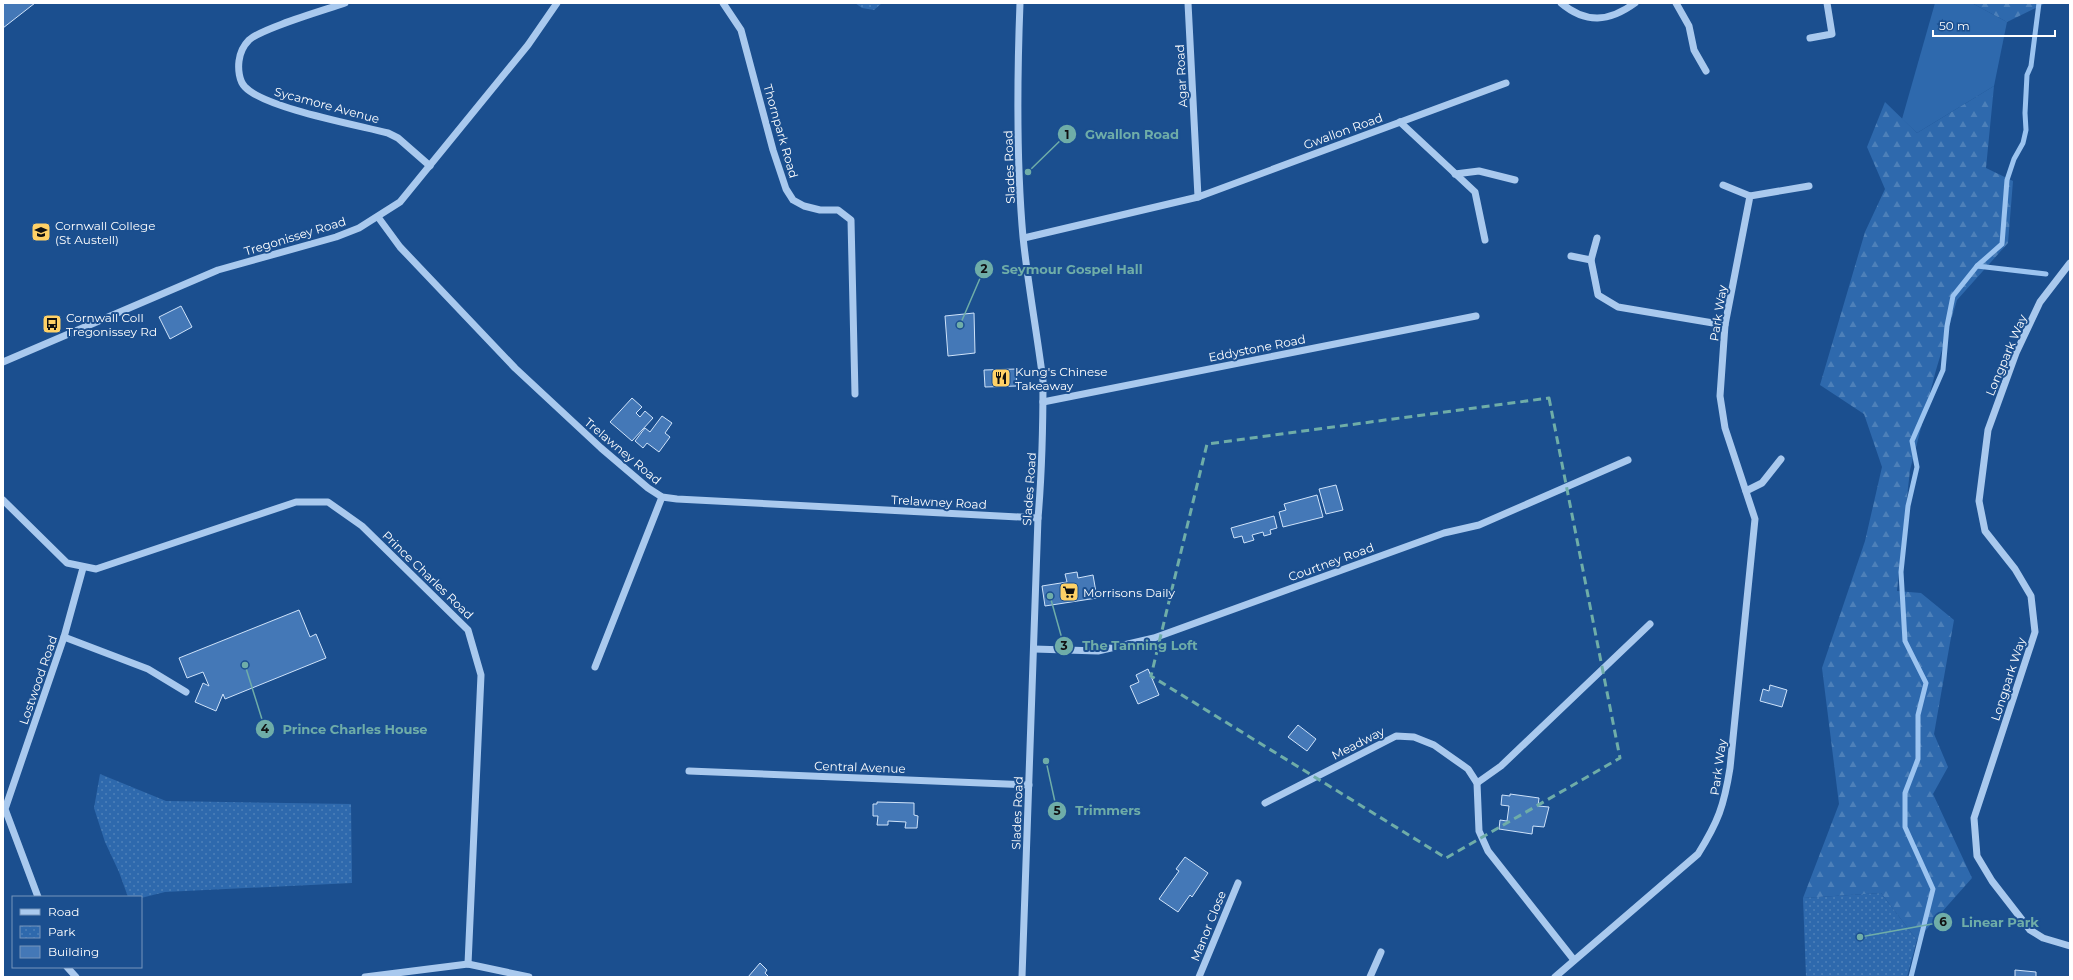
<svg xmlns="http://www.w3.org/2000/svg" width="2073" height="980" font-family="Montserrat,sans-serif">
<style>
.grass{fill:#2e69ad}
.forest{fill:url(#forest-firs)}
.park{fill:url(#park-dots)}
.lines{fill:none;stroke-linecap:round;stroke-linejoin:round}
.stream{stroke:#9cc4f0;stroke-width:5}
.building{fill:#4478b7;stroke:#cfe3fa}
.minor{stroke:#a9c9ee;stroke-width:7}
.marked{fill:none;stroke:#6fada8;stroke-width:3;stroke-dasharray:8 5;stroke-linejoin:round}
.labels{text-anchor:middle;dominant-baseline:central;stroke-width:4;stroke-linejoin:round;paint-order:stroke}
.street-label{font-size:12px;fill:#fff;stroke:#1b4f8f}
.poi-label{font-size:12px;fill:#fff;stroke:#1b4f8f;text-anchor:start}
.leader{fill:none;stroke:#6fada8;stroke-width:1.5}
.callout-dot{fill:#6fada8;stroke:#1b4f8f;stroke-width:1.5}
.mark-label{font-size:12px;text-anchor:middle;font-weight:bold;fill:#111}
.callout-label{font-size:13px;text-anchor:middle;font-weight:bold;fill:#6fada8;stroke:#1b4f8f;stroke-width:4;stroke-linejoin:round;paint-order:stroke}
</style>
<defs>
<pattern id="forest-firs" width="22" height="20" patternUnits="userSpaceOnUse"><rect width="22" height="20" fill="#2e69ad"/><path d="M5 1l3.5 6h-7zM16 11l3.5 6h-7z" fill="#4d80b9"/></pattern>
<pattern id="park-dots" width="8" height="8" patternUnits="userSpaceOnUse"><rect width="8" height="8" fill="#2e69ad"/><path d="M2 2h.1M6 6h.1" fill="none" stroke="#4d80b9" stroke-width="1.8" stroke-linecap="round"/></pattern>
</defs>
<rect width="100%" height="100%" fill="#1b4f8f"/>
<path class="grass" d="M1935,3h37l35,19 -13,64 -77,47 -15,-14z"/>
<g class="forest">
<path d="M1972,3h74l-39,19z"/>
<path d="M1994,86l-8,82 27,13 -5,62 -51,57 -21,70 -26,100 -13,121 24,2 33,27 -20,114 14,33 -15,27 39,84 -55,62 -36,-47 -78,5 36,-94 -17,-136 43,-127 17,-74 -18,-53 -44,-29 45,-153 20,-43 -18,-42 18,-45 32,31z"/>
</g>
<g class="park">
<path d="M855,3h27l-8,7 -12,-2z"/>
<path d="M100,774l66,27 185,3 1,79 -187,9 -24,6 -13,-1 -9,-25 -14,-30 -11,-34z"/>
<path d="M1881,893l36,47 -10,37h-101l-3,-79z"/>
</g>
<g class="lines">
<g class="stream">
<path d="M1977,266l69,8"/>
<path d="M1911,977l22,-88 -28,-62v-34l13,-34v-44l8,-32 -21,-42 -4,-69 7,-66 9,-39 -5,-26 31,-71 4,-44 6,-30 24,-30 25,-22 5,-64 7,-21 9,-16 3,-13 -1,-17 2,-38 4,-9 8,-63"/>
</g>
</g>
<g class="building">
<path d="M3,3h32l-32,25z"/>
<path d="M181,306l11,21 -22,12 -11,-22z"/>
<path d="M974,313l1,40 -27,3 -3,-40z"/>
<path d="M1016,369l1,17 -32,1 -1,-17z"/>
<path d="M632,398l10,9 -6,6 4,4 5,-6 8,7 -21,23 -22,-19z"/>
<path d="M662,416l10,7 -7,10 5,4 -11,15 -12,-9 -4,5 -8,-7 10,-13 5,4z"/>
<path d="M1336,485l7,25 -17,4 -7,-25z"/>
<path d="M1317,495l6,22 -40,10 -4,-15 7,-2 -2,-6z"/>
<path d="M1274,516l3,12 -7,2 1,4 -7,2 -1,-4 -11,3 2,5 -10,3 -2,-7 -8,2 -3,-10z"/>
<path d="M1077,572l1,6 15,-3 4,23 -52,8 -3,-20 25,-4 -2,-8z"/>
<path d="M299,610l11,27 6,-3 10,24 -101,41 -2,-5 -7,17 -21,-9 8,-19 6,3 -6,-14 -16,6 -8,-20z"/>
<path d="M1148,669l11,26 -21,9 -8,-18 9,-4 -3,-7z"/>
<path d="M1770,685l17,5 -5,17 -22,-6 3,-12 6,2z"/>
<path d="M1298,725l18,14 -9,12 -19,-14z"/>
<path d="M1510,794l29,4 -1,8 11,1 -5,20 -11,-1 -1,8 -33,-5 1,-9 7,1 2,-15 -8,-1 1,-10 8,1z"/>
<path d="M877,802l37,1v12l4,1 -1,12h-12l1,-6 -18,-1v4h-11l1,-9h-5v-12h4z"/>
<path d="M1185,857l23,16 -16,24 -2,-2 -12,17 -19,-13 20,-28 -3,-2z"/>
<path d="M760,963l7,7 -2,3 4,4h-21z"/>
<path d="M2015,970l21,2v5h-21z"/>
</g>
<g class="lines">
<g class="minor">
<path d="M345,3c-20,7 -83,25 -96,37 -6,6 -9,13 -10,21 -1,8 0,20 6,26 20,21 112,38 143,46l10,5 32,28"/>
<path d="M723,3l18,27 32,120 13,39 7,11 11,6 16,4h18l13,10 4,174"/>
<path d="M1020,3c-3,78 -4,156 3,234 5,48 14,96 20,144 0,46 -1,91 -5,137l-16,459"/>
<path d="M1188,3l10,194"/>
<path d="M1561,3c25,21 48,19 74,0"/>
<path d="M1676,3l13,23 5,24 12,21"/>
<path d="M1810,38l22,-4 -5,-31"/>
<path d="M1400,122l75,70 10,48"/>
<path d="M1455,174l24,-3 36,9"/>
<path d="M1723,185l27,11"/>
<path d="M378,217l22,30 115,121 86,80 47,40 14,9 15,2 361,19"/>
<path d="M1024,238l174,-41 308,-114"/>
<path d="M1597,238l-6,22 7,35 20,12 107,18"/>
<path d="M1571,256l20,4"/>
<path d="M2070,263l-30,39 -24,51 -28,77 -9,71 6,30 30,38 16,27 4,36 -61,186 3,38 15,25 38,49 13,8 27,8"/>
<path d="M3,362l215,-92 118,-33 23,-9 41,-26 128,-157 29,-42"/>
<path d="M1043,402l433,-86"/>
<path d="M1746,491l16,-8 19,-24"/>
<path d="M3,500l64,63 29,6 200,-67h32l34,24 106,104 13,45 -13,289"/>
<path d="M64,637l84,32 38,23"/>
<path d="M1034,649l64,2 56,-13 290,-105 35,-8 149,-65"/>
<path d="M595,667l67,-170"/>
<path d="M689,771l340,14"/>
<path d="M1477,783l24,-17 149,-142"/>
<path d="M1265,803l131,-67 18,1 20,8 34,24 9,14 2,48 9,20 86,109"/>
<path d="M38,897l-33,-88 59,-172 19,-69"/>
<path d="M67,967l9,10"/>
<path d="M365,977l103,-13 61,13"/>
<path d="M1199,977l39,-94"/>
<path d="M1370,977l11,-25"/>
<path d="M1555,977l143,-123c20,-32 26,-48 32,-86l25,-249 -30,-91 -5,-32 5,-71 25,-129 59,-10"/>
</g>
</g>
<path class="marked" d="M1549,398l71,360 -174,100 -295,-182 56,-232z"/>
<defs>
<symbol id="university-square" viewBox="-11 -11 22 22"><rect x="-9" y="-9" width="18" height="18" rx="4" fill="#ffd166" stroke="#1b4f8f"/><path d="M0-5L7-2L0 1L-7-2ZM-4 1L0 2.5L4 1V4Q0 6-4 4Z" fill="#111"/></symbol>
<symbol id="bus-square" viewBox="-11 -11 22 22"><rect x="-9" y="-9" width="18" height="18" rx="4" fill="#ffd166" stroke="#1b4f8f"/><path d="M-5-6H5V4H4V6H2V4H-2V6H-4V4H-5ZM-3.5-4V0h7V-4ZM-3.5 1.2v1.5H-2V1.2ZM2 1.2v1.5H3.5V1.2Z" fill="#111"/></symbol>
<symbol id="restaurant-square" viewBox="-11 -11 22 22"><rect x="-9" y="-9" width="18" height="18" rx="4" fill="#ffd166" stroke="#1b4f8f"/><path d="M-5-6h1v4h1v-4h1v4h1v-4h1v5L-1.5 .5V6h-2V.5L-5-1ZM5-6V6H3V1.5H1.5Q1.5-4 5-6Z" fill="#111"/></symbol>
<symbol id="supermarket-square" viewBox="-11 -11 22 22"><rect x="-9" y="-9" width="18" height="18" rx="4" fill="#ffd166" stroke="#1b4f8f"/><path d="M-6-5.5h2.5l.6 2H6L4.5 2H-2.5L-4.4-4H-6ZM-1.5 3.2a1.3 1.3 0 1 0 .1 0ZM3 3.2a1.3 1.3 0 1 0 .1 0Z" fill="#111"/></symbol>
</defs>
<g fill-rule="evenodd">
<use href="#university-square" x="30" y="221" width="22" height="22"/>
<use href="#bus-square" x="41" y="313" width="22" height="22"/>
<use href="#restaurant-square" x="990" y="367" width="22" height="22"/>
<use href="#supermarket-square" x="1058" y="581" width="22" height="22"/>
</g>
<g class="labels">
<g class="street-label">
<text transform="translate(1181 76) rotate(-93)">Agar Road</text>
<text transform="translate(327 105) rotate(15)">Sycamore Avenue</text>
<text transform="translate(781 131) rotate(74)">Thornpark Road</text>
<text transform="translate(1343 131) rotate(-20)">Gwallon Road</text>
<text transform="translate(1009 167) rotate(-92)">Slades Road</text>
<text transform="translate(295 236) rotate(-17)">Tregonissey Road</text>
<text transform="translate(1718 313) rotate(-81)">Park Way</text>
<text transform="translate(1257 348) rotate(-11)">Eddystone Road</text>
<text transform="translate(2006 355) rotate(-67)">Longpark Way</text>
<text transform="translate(623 451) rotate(40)">Trelawney Road</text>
<text transform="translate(1029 489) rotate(-86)">Slades Road</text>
<text transform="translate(939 502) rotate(3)">Trelawney Road</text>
<text transform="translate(1331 562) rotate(-20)">Courtney Road</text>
<text transform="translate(428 575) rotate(44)">Prince Charles Road</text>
<text transform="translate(2008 679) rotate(-72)">Longpark Way</text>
<text transform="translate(38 680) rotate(-71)">Lostwood Road</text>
<text transform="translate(1358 743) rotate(-27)">Meadway</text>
<text transform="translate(860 767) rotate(2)">Central Avenue</text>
<text transform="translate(1718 767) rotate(-82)">Park Way</text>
<text transform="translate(1017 813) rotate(-88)">Slades Road</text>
<text transform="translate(1208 926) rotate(-68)">Manor Close</text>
</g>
<g class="poi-label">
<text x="55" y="225">Cornwall College<tspan x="55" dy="14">(St Austell)</tspan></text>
<text x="66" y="317">Cornwall Coll<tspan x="66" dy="14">Tregonissey Rd</tspan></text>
<text x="1015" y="371">Kung's Chinese<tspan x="1015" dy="14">Takeaway</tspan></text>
<text x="1083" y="592">Morrisons Daily</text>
</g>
</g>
<path class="leader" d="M1028 172L1067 134M960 325L984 269M1050 596L1064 646M245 665L265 729M1046 761L1057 811M1860 937L1943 922"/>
<g class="callout-dot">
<circle cx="1028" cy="172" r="4"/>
<circle cx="960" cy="325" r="4"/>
<circle cx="1050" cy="596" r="4"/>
<circle cx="245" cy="665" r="4"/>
<circle cx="1046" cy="761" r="4"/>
<circle cx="1860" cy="937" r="4"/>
<circle cx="1067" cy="134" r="10"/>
<circle cx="984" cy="269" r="10"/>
<circle cx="1064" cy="646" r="10"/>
<circle cx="265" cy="729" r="10"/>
<circle cx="1057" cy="811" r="10"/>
<circle cx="1943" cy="922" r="10"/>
</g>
<g class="mark-label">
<text x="1067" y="139">1</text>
<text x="984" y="273">2</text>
<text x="1064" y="650">3</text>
<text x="265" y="733">4</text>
<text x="1057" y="815">5</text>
<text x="1943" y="926">6</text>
</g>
<g class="callout-label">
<text x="1132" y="139">Gwallon Road</text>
<text x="1072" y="274">Seymour Gospel Hall</text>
<text x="1140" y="650">The Tanning Loft</text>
<text x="355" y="734">Prince Charles House</text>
<text x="1108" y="815">Trimmers</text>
<text x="2000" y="927">Linear Park</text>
</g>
<rect width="2073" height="980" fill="none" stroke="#ffffff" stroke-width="8"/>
<rect x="12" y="896" width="130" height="72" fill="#1b4f8f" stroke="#7695bc"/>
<rect x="20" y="909" width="20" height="6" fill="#a9c9ee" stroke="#7695bc"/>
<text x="48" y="916" font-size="12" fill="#ffffff">Road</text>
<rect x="20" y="926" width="20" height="12" fill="url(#park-dots)" stroke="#7695bc"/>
<text x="48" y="936" font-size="12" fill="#ffffff">Park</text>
<rect x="20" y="946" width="20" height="12" fill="#4478b7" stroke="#7695bc"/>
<text x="48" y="956" font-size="12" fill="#ffffff">Building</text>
<path d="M1933 30v6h122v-6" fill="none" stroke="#ffffff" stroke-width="2"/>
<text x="1939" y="30" font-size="12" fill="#ffffff" stroke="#1b4f8f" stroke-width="3" paint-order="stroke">50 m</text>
</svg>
